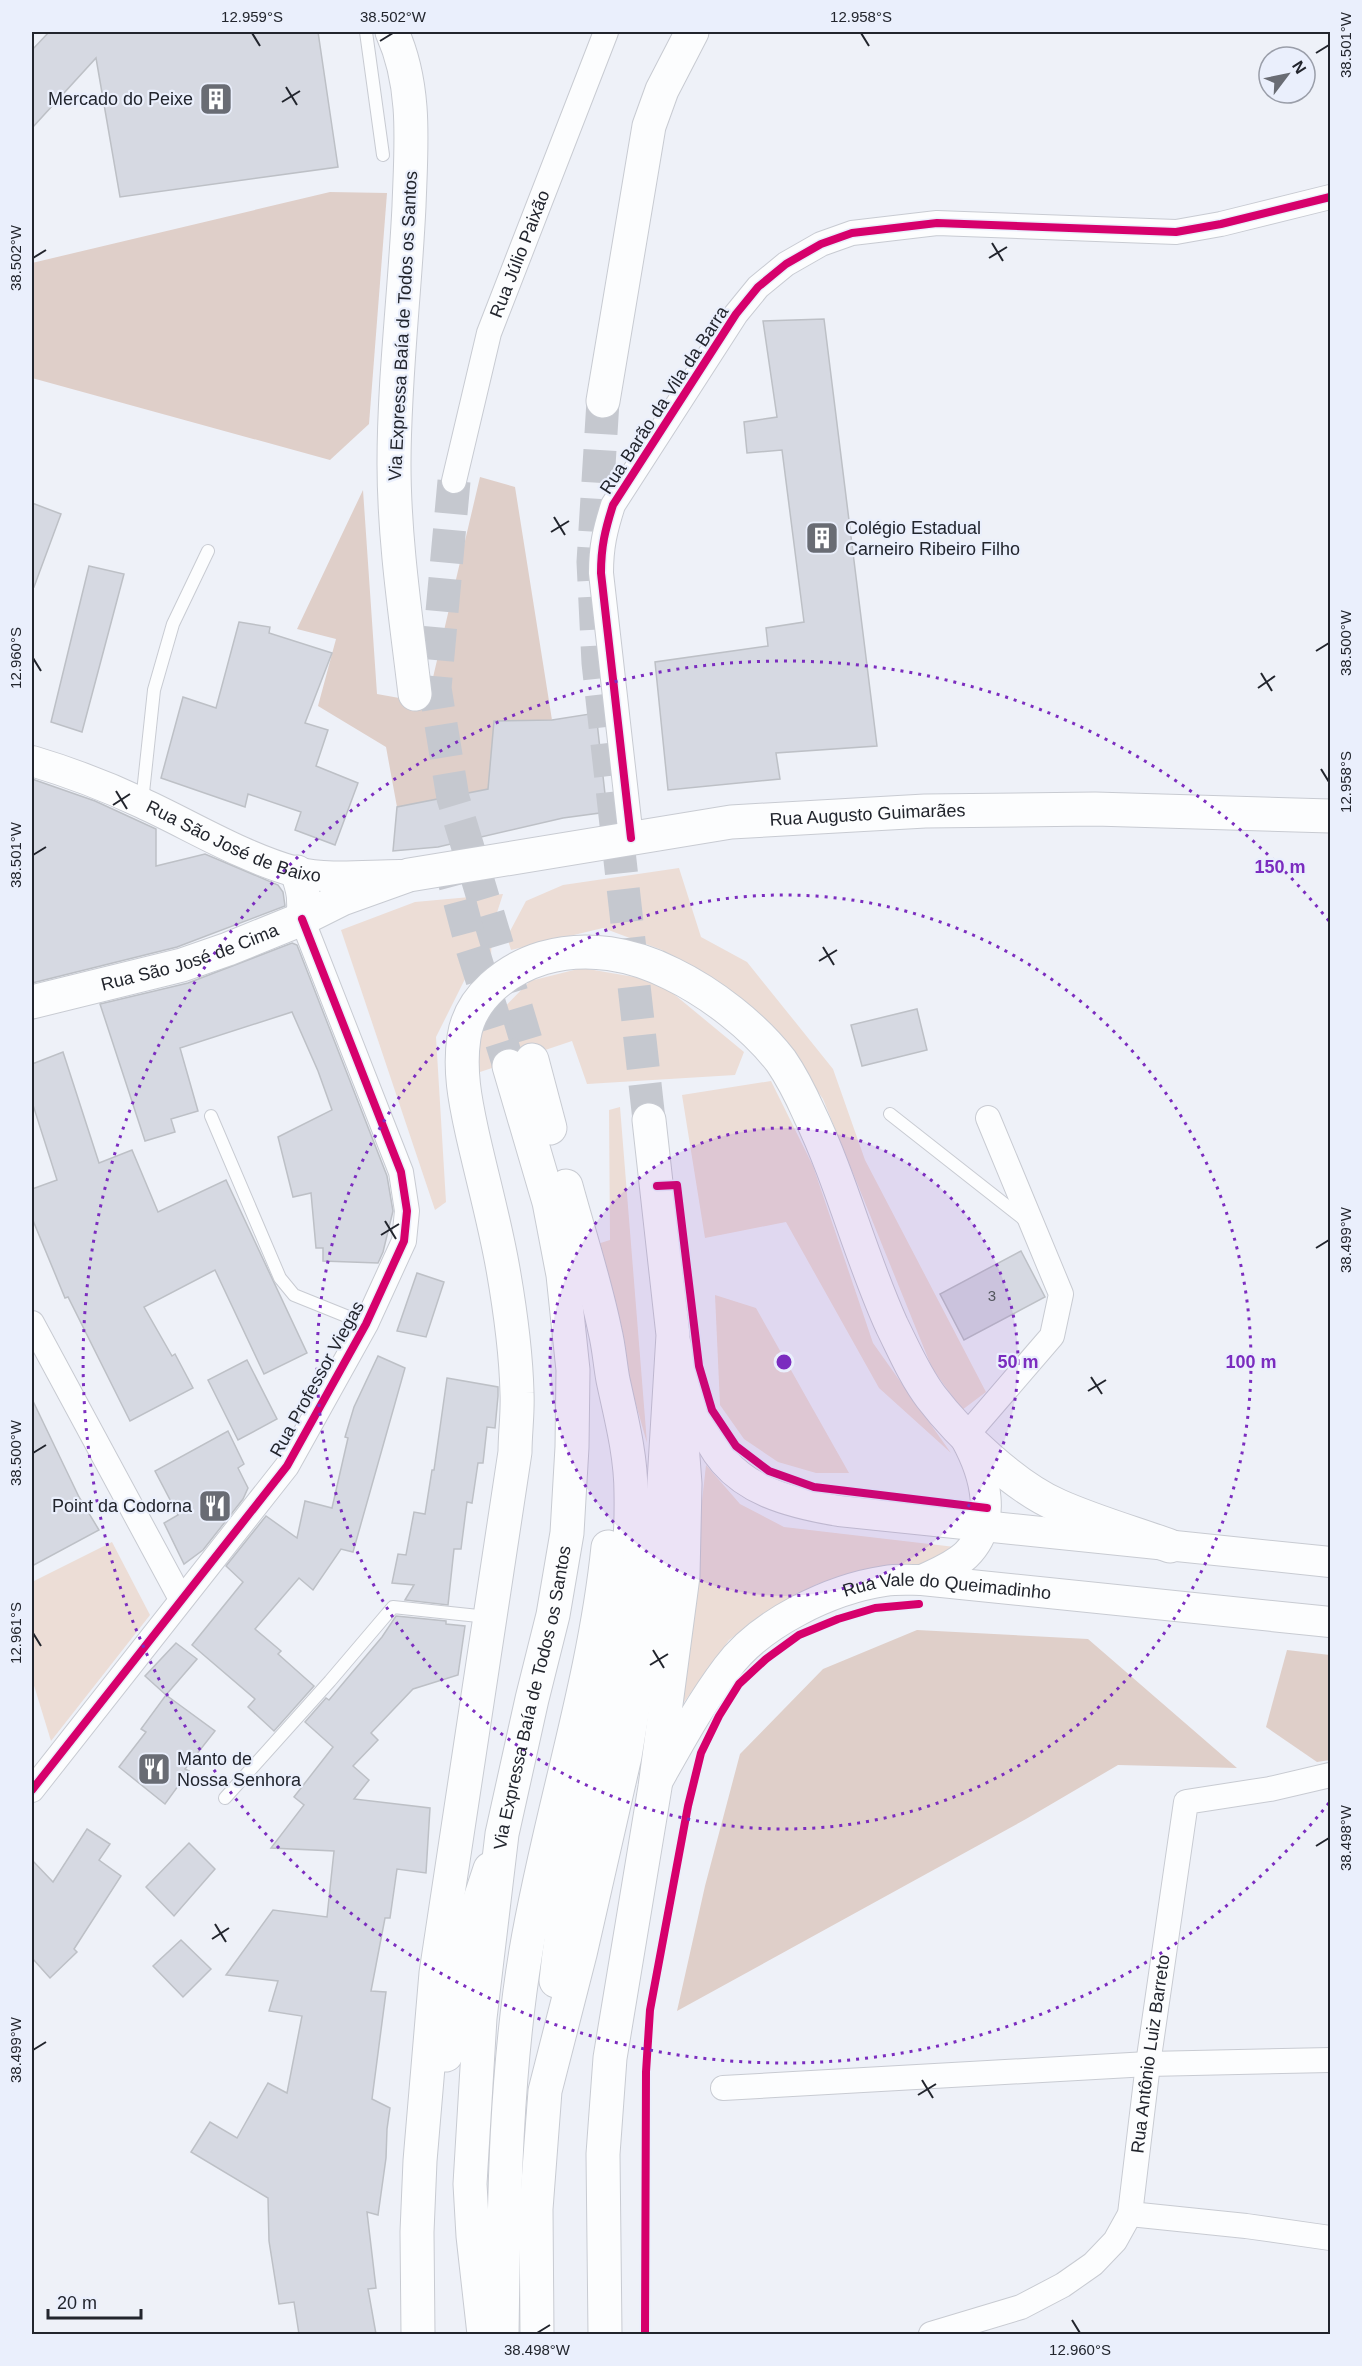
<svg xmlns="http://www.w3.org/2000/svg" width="1362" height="2366" font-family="Arial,sans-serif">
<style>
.green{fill:#ecddd6}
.forest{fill:#dfcfc9}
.building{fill:#d6d9e2;stroke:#bdc0c6;stroke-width:1.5}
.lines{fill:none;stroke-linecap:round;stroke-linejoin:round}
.trunk-tunnel{stroke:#c5c8cf;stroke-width:33;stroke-dasharray:33 16;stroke-linecap:butt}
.service-casing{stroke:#c8cbd2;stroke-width:14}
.minor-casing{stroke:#c8cbd2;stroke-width:26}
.tertiary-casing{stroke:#c8cbd2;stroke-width:32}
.secondary-casing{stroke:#c8cbd2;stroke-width:35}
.primary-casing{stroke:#c8cbd2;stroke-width:35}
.trunk-casing{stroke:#c8cbd2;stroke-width:35}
.service{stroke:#fcfdfe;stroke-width:12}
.minor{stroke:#fcfdfe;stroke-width:24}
.tertiary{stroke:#fcfdfe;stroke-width:30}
.secondary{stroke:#fcfdfe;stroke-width:33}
.primary{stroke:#fcfdfe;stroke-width:33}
.trunk{stroke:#fcfdfe;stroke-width:33}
.cycleway-casing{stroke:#eaeffc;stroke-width:11}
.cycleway{stroke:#d6006c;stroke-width:8}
.ticks{fill:none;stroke:#22252d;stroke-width:2}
.ring{fill:none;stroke:#7b2cbf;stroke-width:3;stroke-dasharray:3 6}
.labels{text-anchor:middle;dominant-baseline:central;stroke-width:4.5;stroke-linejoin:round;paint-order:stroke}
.number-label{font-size:15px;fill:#52555d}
.poi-label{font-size:18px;fill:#22252d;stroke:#eaeffc;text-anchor:end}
.street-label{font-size:18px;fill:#22252d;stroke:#eaeffc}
.centre{fill:#7b2cbf;stroke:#eaeffc;stroke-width:3}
.ring-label{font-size:18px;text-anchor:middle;font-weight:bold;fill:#7b2cbf;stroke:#eaeffc;stroke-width:4.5;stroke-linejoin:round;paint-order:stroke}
.neatline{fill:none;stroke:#22252d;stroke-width:2}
.ticks-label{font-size:15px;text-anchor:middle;fill:#22252d}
</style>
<rect width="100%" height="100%" fill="#eef1f8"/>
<g class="green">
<path d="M679,868l22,69 46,25 86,107 32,91 121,232 -24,18 -30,-42 -109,-269 -49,-70 -112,-79 -59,-22 -92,22 -4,-13 19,-36 37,-16z"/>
<path d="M503,894l-11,34 -1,30 -26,21 -29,58 10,165 -11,8 -94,-280 74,-28z"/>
<path d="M582,968l76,13 86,71 -9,23 -148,9 -15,-43 -95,32 3,-41 50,-51z"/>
<path d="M771,1081l42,85 60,177 78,110 -72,-65 -93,-166 -81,16 -23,-143z"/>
<path d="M620,1107l27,336 -56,-197 19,-6 -1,-130z"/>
<path d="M715,1295l41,13 93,165h-33l-38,-11 -34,-23 -24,-34z"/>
<path d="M706,1465l34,39 44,23 171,20 -25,15 -113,22 -45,25 -43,31 -50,69z"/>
<path d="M112,1542l38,73 -99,126 -19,-62v-97z"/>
</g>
<g class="forest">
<path d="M330,192l57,1 -18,231 -39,36 -298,-82v-115z"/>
<path d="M480,477l35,10 37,233 11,98 -170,33 4,-44 -11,-60 -68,-41 18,-67 -39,-10 66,-139 14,204 50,9z"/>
<path d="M917,1630l171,9 149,129 -119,-3 -92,54 -349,192 28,-125 35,-132 83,-85z"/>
<path d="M1287,1650l43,5v105l-13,2 -51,-35z"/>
</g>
<g class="building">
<path d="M49,32h269l20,135 -218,30 -24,-139 -64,70v-78z"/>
<path d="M824,319l53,427 -101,7 4,26 -112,11 -13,-128 113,-16 -2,-18 38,-6 -22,-172 -35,3 -3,-31 33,-5 -14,-96z"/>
<path d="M32,503l29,11 -27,73 -2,-1z"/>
<path d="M89,566l35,8 -42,158 -31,-10z"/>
<path d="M239,622l31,5 -1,6 63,20 -27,70 23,7 -12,36 42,17 -23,62 -40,-15 6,-18 -53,-18 -3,13 -84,-29 22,-81 33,11z"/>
<path d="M596,713l11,99 -44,6 -125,29 -45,4 4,-44 91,-18 6,-68 58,-1z"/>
<path d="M32,779l63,22 61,28v37l49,-12 73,31 5,7 2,14 -108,41 -145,36z"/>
<path d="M292,943l5,2 90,231 6,35 -10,41 -5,11 -55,-2v-13h-7l-5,-55 -18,4 -15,-60 54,-27 -14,-39 -26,-59 -112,36 18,63 -27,8 4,13 -30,9 -45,-137 88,-21z"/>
<path d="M917,1009l10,41 -65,16 -11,-41z"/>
<path d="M63,1052l36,111 33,-13 26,62 68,-32 81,173 -43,21 -49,-104 -71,37 28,49 3,-2 18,34 -63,33 -62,-124 -3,1 -33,-80v-29l25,-9 -25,-78v-38z"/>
<path d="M1021,1251l24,46 -81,43 -24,-46z"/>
<path d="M417,1273l27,9 -18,55 -29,-6z"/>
<path d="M378,1356l27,12 -52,184 -12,-3 -28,41 -14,-12 -44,51 26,22 -3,3 36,32 -40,45 -26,-24 7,-8 -63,-54 51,-63 -17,-16 40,-50 31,22 8,-37 27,7 16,-70 -3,-1 9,-30z"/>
<path d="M247,1360l30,59 -39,21 -30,-60z"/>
<path d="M447,1378l51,9v9l-3,32 -8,-1 -4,36h-5l-6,40 -5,-1 -6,47h-7l-6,56 -43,-5 9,-15 -22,-2 6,-29 8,1 8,-43 11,2 7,-44h2z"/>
<path d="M32,1399l47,98 20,33 -67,36z"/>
<path d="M228,1431l16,33 -6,4 10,20 -5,11 -40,51 -19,14 -20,-41 14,-8 -23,-44z"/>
<path d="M396,1616l50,5v3l19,2 -7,49 -45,14 -42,44 7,7 -25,26 16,14 -15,19 76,9 -4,65 -29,-4 -7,49h-5l-14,73 15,1 -14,107 18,9 -3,21 -1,29 -8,57 -11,-3 9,76 -8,1 8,45h-77l-5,-32 -15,2 -10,-63 -1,-43 -77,-46 19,-30 27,16 31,-55 19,10 15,-77 -33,-5 9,-30 -52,-6 47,-65 54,7 7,-66 -63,-3 33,-43 -10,-8 39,-50 -28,-25 21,-24 3,2 53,-63z"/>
<path d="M176,1643l21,16 -31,36 -21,-19z"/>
<path d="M166,1695l49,36 -30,38 4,2 -24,33 -46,-37 27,-35 -5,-3z"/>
<path d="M87,1829l23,15 -11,16 22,16 -47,73 3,3 -27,26 -18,-20v-98l21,22z"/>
<path d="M189,1843l26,26 -41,47 -28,-29z"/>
<path d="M181,1940l30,29 -28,28 -30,-31z"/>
</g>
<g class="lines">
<g class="trunk-tunnel">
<path d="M603,401l-10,161 5,101 51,457"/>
<path d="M454,481l-19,207 18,110 79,262"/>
<path d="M447,854l25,94 37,118"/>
</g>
<defs>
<g id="service">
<path d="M366,32l17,123"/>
<path d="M142,802l12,-112 19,-66 35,-73"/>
<path d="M890,1114l136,107"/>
<path d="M211,1116l69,162 14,17 72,29"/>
<path d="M225,1798l105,-117 63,-74 95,10"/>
</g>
<g id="minor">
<path id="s1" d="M454,481l35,-148 117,-301"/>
<path d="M631,838l-30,-265c0,-26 4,-43 12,-68l123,-191 22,-27 28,-23 35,-20 31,-11 85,-10 239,9 45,-8 109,-27"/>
<path d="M32,1323l149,276"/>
<path d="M965,1437l87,-101 9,-42 -73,-176"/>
<path d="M32,1790l255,-324 79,-142 38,-83 3,-30 -6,-39 -99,-253"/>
<path d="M723,2088l425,-24 182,-4"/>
<path d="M1130,2214l116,12 84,12"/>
<path id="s2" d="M931,2334l90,-27 42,-22 30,-21 22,-23 15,-27 18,-150 38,-262 84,-13 60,-14"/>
</g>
<g id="tertiary">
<path id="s3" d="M32,761c37,11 74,25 110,42 50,23 100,54 154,69 31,8 72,3 104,3"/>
<path d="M675,1342c32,109 41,149 164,169l491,51"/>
<path d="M922,1580c15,-7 31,-13 44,-25 33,-33 19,-81 0,-116"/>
<path id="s4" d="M657,1782c22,-39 43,-78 70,-114 33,-45 104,-79 158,-87 12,-2 25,-1 37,-1l408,42"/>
</g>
<g id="secondary">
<path d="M297,872c6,17 9,30 5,47"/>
<path id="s5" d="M32,1002l150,-37 46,-16 74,-30 40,-20 67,-24 322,-53 194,-11 170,-2 235,7"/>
</g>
<g id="primary">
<path d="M446,2055l29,-141 15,-45"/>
<path d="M418,2334l-1,-102 3,-71 16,-188 79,-521c0,-19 3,-39 2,-59 -1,-41 -7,-84 -14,-124 -8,-46 -21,-92 -31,-137 -7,-32 -13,-62 -8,-95 6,-40 43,-68 79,-79 44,-13 90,-4 129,16 39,19 82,52 109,87 11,16 20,34 28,52 33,68 51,143 83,213 12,24 23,50 39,71 29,38 84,90 128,109 36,16 75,27 111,40"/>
<path d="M605,2334l-2,-180 7,-96 45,-271 28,-211 2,-92 -6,-81"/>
</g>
<g id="trunk">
<path d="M392,32c25,55 19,115 17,174 -4,86 -15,171 -15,258 0,76 12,154 21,230"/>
<path d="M603,401l46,-275 13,-36 30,-58"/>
<path d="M532,1060l18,68"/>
<path d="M556,1981c16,-164 78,-322 75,-488 0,-38 -10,-76 -18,-113 -3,-16 -4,-33 -8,-49 -10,-49 -26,-97 -39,-145"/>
<path id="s6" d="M484,2334l-11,-98 -3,-52 10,-166 22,-184 30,-135 21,-84 14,-82 5,-86 1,-77 -10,-95 -14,-73 -40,-136"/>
<path d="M502,2334c2,-128 3,-256 24,-383 23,-136 68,-267 82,-404"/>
<path d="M537,2334l-1,-125 9,-118 35,-137 45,-198 16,-96 22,-162 10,-163 -24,-215"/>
</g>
</defs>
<use href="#service" class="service-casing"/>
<use href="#minor" class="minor-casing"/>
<use href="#tertiary" class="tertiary-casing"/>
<use href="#secondary" class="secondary-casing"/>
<use href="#primary" class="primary-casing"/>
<use href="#trunk" class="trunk-casing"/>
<use href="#service" class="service"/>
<use href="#minor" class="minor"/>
<use href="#tertiary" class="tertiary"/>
<use href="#secondary" class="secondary"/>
<use href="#primary" class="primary"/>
<use href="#trunk" class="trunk"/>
<defs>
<g id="cycleway">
<path d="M631,838l-30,-265c0,-26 4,-43 12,-68l123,-191 22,-27 28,-23 35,-20 31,-11 85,-10 239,9 45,-8 109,-27"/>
<path d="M657,1186l20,-1 22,181 13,44 24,36 33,25 45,16 173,21"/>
<path d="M32,1790l255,-324 79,-142 38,-83 3,-30 -6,-39 -99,-253"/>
<path d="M645,2334l1,-262 4,-62 38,-204 13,-53 18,-37 20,-32 27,-25 33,-24 39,-16 37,-11 44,-4"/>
</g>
</defs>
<use href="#cycleway" class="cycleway-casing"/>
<use href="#cycleway" class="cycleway"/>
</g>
<path class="ticks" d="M252,33l8,13M861,33l8,13M380,41l13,-8M1316,53l13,-8M286,87l11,18M282,102l18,-11M992,243l11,18M33,258l13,-8M989,258l18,-11M554,517l11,18M551,532l18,-11M1316,651l13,-8M33,658l8,13M1261,673l11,18M1258,688l17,-12M1321,769l8,13M116,791l11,18M113,805l17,-11M33,855l13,-8M823,947l11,18M819,961l18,-11M385,1221l11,18M381,1235l18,-11M1316,1248l13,-8M1091,1377l11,17M1088,1391l18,-11M33,1453l13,-8M33,1633l8,13M653,1650l11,18M650,1665l18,-11M1316,1846l13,-8M215,1924l11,18M212,1939l17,-11M33,2050l13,-8M922,2080l11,18M918,2095l18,-11M1072,2320l8,13M537,2333l13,-8"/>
<circle cx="784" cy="1362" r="234" fill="#7b2cbf" fill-opacity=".12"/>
<g class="ring">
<circle cx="784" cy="1362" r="234"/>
<circle cx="784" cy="1362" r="467"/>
<path d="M1329 1803A701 701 0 1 1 1329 921"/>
</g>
<defs>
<symbol id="building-square" viewBox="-11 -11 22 22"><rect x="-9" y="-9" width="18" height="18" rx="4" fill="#696c74" stroke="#eaeffc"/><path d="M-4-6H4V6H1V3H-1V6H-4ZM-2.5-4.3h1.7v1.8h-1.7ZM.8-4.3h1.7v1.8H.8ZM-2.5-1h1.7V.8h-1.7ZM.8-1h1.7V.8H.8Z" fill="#fff"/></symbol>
<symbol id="restaurant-square" viewBox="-11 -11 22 22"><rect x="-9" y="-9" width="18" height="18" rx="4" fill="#696c74" stroke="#eaeffc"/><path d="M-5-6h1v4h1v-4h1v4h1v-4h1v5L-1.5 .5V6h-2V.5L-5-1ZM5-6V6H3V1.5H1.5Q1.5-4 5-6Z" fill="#fff"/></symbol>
</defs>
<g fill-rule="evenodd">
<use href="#building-square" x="197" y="80" width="38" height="38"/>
<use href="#building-square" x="803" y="519" width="38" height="38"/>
<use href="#restaurant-square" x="196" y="1487" width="38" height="38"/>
<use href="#restaurant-square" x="135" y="1750" width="38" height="38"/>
</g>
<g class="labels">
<g class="number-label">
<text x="992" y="1295">3</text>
</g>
<g class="poi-label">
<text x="193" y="99">Mercado do Peixe</text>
<text x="845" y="528" text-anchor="start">Colégio Estadual<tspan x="845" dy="21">Carneiro Ribeiro Filho</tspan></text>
<text x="192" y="1506">Point da Codorna</text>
<text x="177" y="1759" text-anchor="start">Manto de<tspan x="177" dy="21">Nossa Senhora</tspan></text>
</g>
<g class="street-label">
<text stroke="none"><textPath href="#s1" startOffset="237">Rua Júlio Paixão</textPath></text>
<text transform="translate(403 326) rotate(-87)">Via Expressa Baía de Todos os Santos</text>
<text transform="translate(664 400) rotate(-57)">Rua Barão da Vila da Barra</text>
<text stroke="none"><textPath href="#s5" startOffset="862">Rua Augusto Guimarães</textPath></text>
<text stroke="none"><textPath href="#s3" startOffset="218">Rua São José de Baixo</textPath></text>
<text stroke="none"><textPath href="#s5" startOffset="164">Rua São José de Cima</textPath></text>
<text transform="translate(317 1379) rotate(-61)">Rua Professor Viegas</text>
<text stroke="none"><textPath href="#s4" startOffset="380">Rua Vale do Queimadinho</textPath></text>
<text stroke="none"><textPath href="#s6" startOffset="642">Via Expressa Baía de Todos os Santos</textPath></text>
<text stroke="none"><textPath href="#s2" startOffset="402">Rua Antônio Luiz Barreto</textPath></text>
</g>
</g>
<circle cx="784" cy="1362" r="9" class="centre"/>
<g class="ring-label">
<text x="1280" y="873">150 m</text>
<text x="1018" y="1368">50 m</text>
<text x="1251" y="1368">100 m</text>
</g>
<rect width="1362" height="2366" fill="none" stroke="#eaeffc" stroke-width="66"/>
<g transform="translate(1287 75) rotate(58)"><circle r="28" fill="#eaeffc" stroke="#9a9ea9" stroke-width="1.5"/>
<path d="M0-4.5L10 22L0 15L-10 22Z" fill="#696c74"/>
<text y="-9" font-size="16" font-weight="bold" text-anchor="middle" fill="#22252d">N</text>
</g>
<path d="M48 2309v9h93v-9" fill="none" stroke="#22252d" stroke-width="3"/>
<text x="57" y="2309" font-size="18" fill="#22252d" stroke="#eaeffc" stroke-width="4.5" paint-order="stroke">20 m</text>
<rect x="33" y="33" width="1296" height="2300" class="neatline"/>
<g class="ticks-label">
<text x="252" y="22">12.959°S</text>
<text x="393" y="22">38.502°W</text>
<text x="861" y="22">12.958°S</text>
<text transform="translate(1346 45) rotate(-90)" y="5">38.501°W</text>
<text transform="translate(16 258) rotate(-90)" y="5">38.502°W</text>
<text transform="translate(1346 643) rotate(-90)" y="5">38.500°W</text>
<text transform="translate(16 658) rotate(-90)" y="5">12.960°S</text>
<text transform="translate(1346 782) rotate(-90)" y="5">12.958°S</text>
<text transform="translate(16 855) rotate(-90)" y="5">38.501°W</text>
<text transform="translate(1346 1240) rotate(-90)" y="5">38.499°W</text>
<text transform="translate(16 1453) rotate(-90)" y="5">38.500°W</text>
<text transform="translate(16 1633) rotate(-90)" y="5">12.961°S</text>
<text transform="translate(1346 1838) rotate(-90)" y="5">38.498°W</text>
<text transform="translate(16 2050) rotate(-90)" y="5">38.499°W</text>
<text x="537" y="2355">38.498°W</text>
<text x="1080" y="2355">12.960°S</text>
</g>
</svg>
